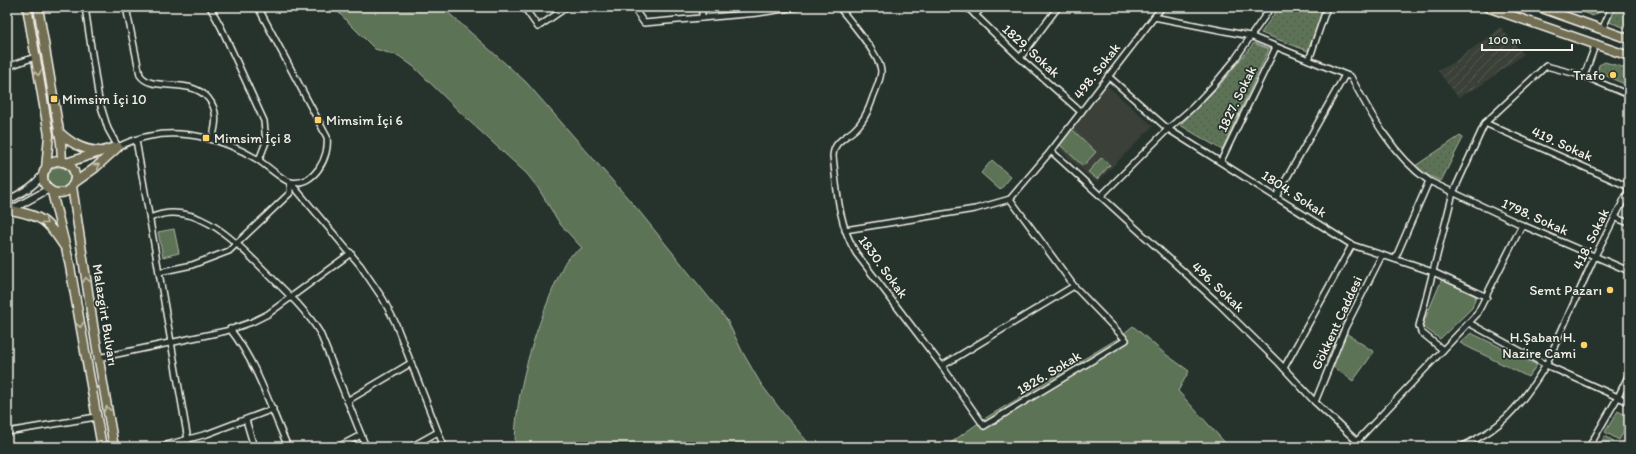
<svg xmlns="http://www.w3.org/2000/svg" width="1636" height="454" font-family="Itim,sans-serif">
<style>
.built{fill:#3a4138}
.industrial{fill:url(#industrial-furrows)}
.grass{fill:#5d7357;stroke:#a8b2a0}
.park{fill:url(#park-dots);stroke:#a8b2a0}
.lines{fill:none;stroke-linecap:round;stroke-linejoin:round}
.minor-casing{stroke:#f4f1e8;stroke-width:8}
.tertiary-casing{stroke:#f4f1e8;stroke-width:9}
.trunk-casing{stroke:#f4f1e8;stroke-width:11}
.minor{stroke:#26332d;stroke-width:5}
.tertiary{stroke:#26332d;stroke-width:6}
.trunk{stroke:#726e52;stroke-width:8}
.oneway{stroke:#c0bdac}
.poi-dot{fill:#ffd166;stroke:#26332d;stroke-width:1.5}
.labels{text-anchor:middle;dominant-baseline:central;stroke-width:3.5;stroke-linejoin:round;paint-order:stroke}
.street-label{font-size:14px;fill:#f4f1e8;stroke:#26332d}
.poi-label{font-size:14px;fill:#f4f1e8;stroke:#26332d;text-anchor:end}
</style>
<defs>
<pattern id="industrial-furrows" width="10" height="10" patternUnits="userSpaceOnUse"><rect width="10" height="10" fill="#3a4138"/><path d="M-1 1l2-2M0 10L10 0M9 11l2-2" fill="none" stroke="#575d55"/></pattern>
<pattern id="park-dots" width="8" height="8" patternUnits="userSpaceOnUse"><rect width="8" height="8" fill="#5d7357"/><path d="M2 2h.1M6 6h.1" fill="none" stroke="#525b4e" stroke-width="1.8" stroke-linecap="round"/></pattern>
</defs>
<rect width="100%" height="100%" fill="#26332d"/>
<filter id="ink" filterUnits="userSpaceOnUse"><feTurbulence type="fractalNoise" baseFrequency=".025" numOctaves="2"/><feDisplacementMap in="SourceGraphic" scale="8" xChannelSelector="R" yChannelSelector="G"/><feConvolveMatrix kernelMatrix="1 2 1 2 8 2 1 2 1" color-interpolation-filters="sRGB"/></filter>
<g filter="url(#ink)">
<path class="built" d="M1103,82l50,44 -55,55 -5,-1 -36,-33z"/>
<path class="industrial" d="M1500,27l24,27 -47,34 -19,9 -20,-26 14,-8 42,-30z"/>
<g class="grass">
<path d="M333,7h109l84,75 113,129 88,109 16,33 18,31 22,29 29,34h-297c0,-56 18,-111 40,-163 4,-8 8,-21 14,-27 3,-3 9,-6 13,-9l-22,-24 -22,-36 -11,-14 -60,-55 -53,-52 -15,-11 -24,-7z"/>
<path d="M1568,7h35l-2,4 -8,5z"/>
<path d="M1072,129l24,23 -13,14 -24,-22z"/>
<path d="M1102,157l8,8 -13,14 -9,-7z"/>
<path d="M992,160l19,17 -11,13 -19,-17z"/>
<circle cx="59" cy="178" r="11"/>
<path d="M174,229l5,24 -16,4 -5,-25z"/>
<path d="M1442,279l34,17 -4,12 -32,31 -18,-13z"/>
<path d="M1133,326l31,27 25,18 -11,20 51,56h-284l39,-28 133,-80z"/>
<path d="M1340,329l34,23 -21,29 -27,-19z"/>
<path d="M1471,333l66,32 -9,12 -68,-34z"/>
<path d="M1618,411l11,6v6l-10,17 -14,-8z"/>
</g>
<g class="park">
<path d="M1279,7h45l-16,44 -47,-18z"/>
<path d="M1615,7h14v22l-20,-7z"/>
<path d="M1254,43l15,6 -47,101 -42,-25 38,-38z"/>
<path d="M1605,62l24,7v17l-32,-14 2,-7z"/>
<path d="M1460,136l3,2 -22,43 -29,-13z"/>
<path d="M1629,432v15h-31l7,-11 17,10z"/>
</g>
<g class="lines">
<defs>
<g id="minor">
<path d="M85,7l14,93 9,29 10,18c10,-5 21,-9 32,-11 35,-7 75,4 105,22 9,5 27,22 35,24 24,5 40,-25 37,-45l-69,-130"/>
<path d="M126,7l14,68c12,18 48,1 68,23 11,13 8,27 4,42"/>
<path d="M210,7l11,20 43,94 2,21 -7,18"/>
<path d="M524,7l14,20 29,-20"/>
<path d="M633,7l11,16 114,-10 39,-6"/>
<path d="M702,7v11"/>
<path d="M839,7c10,13 41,48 42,64 0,8 -5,18 -8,26 -4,13 -9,25 -20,34 -10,8 -19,11 -20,25 4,34 5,67 23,97l86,113"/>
<path d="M967,7l53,51 61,54"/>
<path d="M975,15l8,-8"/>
<path d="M1154,17l96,19 101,41c20,38 42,79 78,104"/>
<path d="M1602,30l10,-23"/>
<path d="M1020,58l38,-51"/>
<path d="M1309,60l18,-53"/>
<path d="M7,67l28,-10"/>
<path d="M1108,76l60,53 184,116 81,27 54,25"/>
<path d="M1584,76l12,-33"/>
<path d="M1485,123l144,64"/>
<path d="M136,140l52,300"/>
<path d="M1051,151l168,153 60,59 36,39 48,45"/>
<path d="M1221,161l55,-114"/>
<path d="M290,182l70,83 23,34 12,23 49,125"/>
<path d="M1101,196l67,-67 24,-21 21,-22 20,-24 38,-55"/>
<path d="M1276,197l69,-122"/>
<path d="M1010,199l64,87"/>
<path d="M150,218c48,-21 89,28 120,58 18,18 37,35 50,57l46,114"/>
<path d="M1616,218l13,5"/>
<path d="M845,230l130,-21 35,-10 41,-48 111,-144"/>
<path d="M1395,259l34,-78 93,44 107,46"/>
<path d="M159,272l33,-7 37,-14 61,-58v-11"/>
<path d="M1074,286l52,54 -142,86 -42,-60z"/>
<path d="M1469,323l77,42 83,37"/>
<path d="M230,329c28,36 40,78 58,118"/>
<path d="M1443,350l-22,-18 -2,-6 34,-133 32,-70 61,-57 38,10 45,19"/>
<path d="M98,358l128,-27 26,-9 16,-8 83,-61"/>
<path d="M1284,368l68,-123"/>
<path d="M347,401l64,-38"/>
<path d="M1315,402l30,-74 37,-73"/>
<path d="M246,420l8,27"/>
<path d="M7,432l89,-15"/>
<path d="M1357,441l120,-127 45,-89"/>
<path d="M159,447l48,-13 66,-25"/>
<path d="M338,447l23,-12"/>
<path d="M411,447l27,-15"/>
<path d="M1461,447c10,-5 20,-10 30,-17 23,-16 40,-41 55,-65l49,-109 34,-66"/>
<path d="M1589,447l29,-50 11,-23"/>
</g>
<g id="tertiary">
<path d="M7,201c14,-8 28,-14 37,-29"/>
<path d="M7,212l42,-23"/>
</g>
<g id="trunk">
<path d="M27,7l22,128 -3,34"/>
<path d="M38,7l23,136 1,19"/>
<path d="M1487,7l142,49"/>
<path d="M1539,7l90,32"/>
<path d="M59,132c12,11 23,18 40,19"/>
<circle cx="59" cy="177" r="16"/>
<path d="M66,163l49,-16"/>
<path d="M74,183l21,-15 23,-21"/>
<path d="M72,186l22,145 20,116"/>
<path d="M52,192l17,69 33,186"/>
<path d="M11,210c31,6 36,10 53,36"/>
</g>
</defs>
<use href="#minor" class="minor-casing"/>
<use href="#tertiary" class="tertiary-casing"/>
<use href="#trunk" class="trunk-casing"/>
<use href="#minor" class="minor"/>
<use href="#tertiary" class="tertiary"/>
<use href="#trunk" class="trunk"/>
</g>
<defs><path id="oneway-chevron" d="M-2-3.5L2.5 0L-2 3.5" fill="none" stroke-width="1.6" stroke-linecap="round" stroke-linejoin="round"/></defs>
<g class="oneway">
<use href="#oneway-chevron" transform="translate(38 73) rotate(81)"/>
<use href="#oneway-chevron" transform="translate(97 166) rotate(-40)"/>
<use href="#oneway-chevron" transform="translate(45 222) rotate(39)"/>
<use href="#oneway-chevron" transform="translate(86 280) rotate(-99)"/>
<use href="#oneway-chevron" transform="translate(80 325) rotate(80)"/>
<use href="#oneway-chevron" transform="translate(107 409) rotate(-100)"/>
</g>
</g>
<g class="poi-dot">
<circle cx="1613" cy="75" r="4"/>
<rect x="50" y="95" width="8" height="8" rx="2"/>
<rect x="314" y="116" width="8" height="8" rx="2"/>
<rect x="202" y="134" width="8" height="8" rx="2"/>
<circle cx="1610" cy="290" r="4"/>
<circle cx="1584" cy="345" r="4"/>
</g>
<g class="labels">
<g class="street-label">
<text transform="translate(1031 51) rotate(42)">1829. Sokak</text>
<text transform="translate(1097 71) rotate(-52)">498. Sokak</text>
<text transform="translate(1237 99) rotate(-64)">1827. Sokak</text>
<text transform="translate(1562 144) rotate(24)">419. Sokak</text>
<text transform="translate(1294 194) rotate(33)">1804. Sokak</text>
<text transform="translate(1535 217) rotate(24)">1798. Sokak</text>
<text transform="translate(1591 239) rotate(-64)">418. Sokak</text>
<text transform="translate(883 267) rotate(54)">1830. Sokak</text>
<text transform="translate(1218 287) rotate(43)">496. Sokak</text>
<text transform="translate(105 315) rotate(81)">Malazgirt Bulvarı</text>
<text transform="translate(1337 323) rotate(-65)">Gökkent Caddesi</text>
<text transform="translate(1049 373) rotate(-31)">1826. Sokak</text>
</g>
<g class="poi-label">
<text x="1605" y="75">Trafo</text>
<text x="62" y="99" text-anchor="start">Mimsim İçi 10</text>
<text x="326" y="120" text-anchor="start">Mimsim İçi 6</text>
<text x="214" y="138" text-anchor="start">Mimsim İçi 8</text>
<text x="1602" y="290">Semt Pazarı</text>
<text x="1576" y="337">H.Şaban H.<tspan x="1576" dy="16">Nazire Cami</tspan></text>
</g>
</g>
<rect width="1636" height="454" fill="none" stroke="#26332d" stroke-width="24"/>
<rect x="12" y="12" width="1612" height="430" fill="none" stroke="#f4f1e8" stroke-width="1.5" filter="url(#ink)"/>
<path d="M1482 44v6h90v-6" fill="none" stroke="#f4f1e8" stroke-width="2"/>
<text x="1488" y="44" font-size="12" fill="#f4f1e8" stroke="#26332d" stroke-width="3" paint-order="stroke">100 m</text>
</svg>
